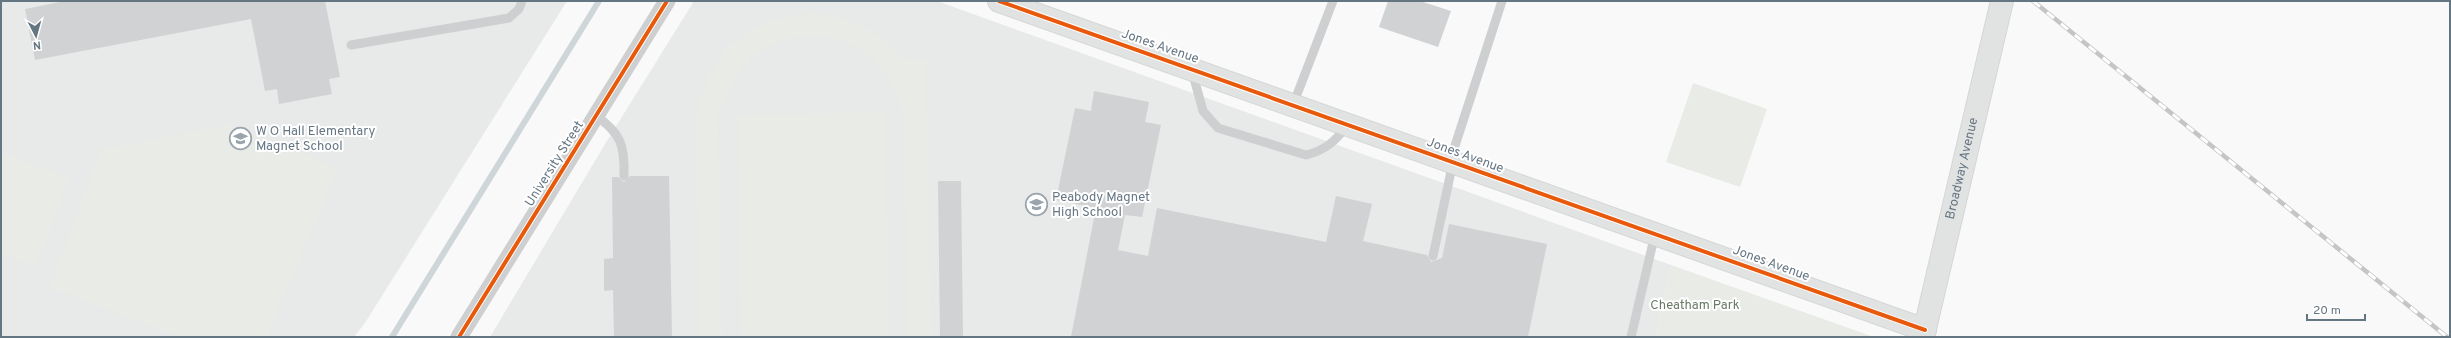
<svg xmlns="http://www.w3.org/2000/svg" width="2451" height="338" font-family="Overpass,sans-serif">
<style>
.built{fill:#e8e9e9}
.green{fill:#e8ebe6}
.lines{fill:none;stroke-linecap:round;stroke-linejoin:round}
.stream{stroke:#ced6d9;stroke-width:6}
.building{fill:#d0d2d3}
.secondary-casing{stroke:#d5d6d7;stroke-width:24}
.lane{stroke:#cecfd0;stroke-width:9}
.street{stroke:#cecfd0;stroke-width:17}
.secondary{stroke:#e1e2e2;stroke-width:22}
.rail-casing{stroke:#c3c5c6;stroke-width:4.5}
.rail{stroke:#fff;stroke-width:3;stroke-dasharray:9;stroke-linecap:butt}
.cycleway-casing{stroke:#fff;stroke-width:6}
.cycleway{stroke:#e8590c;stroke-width:4}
.labels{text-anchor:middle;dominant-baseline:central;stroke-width:4;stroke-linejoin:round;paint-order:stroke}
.street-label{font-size:13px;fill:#657683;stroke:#fff}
.poi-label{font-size:13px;fill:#657683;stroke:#fff;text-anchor:start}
.park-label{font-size:13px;fill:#687a64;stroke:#fff}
</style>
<rect width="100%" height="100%" fill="#f9f9f9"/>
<g class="built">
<path d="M1,1h566l-202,322 -11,14h-353z"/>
<path d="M694,1h243l734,264 -15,72h-1166l115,-193z"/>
</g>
<g class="green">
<path d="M816,13c38,6 62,17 88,46h22l5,278h-24l-3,-223c-13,-53 -60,-91 -117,-75 -13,4 -27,10 -37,20 -18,17 -25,36 -32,58l4,220h-23c-1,-45 -1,-89 -2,-134 0,-26 -5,-55 -1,-81 9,-69 52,-106 120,-109z"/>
<path d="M1693,83l74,26 -27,78 -74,-25z"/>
<path d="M885,112l4,225h-147l-5,-222z"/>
<path d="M232,124l106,45 -72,168h-87l-129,-50 51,-137z"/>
<path d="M1,153l68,25 -33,88 -35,-13z"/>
<path d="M1671,265l203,72h-218z"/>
</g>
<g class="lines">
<path class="stream" d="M392,337l207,-336"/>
</g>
<g class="building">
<path d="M65,1h260l15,76 -11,2 3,15 -53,10 -2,-15 -12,2 -14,-72 -216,41 -10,-51z"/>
<path d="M1388,1h32l31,10 -13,36 -59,-20z"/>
<path d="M1094,91l55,11 -4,20 16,3 -19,92 -17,-2 -7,35 30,6 9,-48 169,34 10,-46 36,8 -9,37 64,14 4,7 11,-4 7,-34 98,20 -19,93h-457l25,-129 -40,-8 19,-92 16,3z"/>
<path d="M630,176h39l3,161h-58l-1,-47 -9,1v-32l9,-1 -1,-81h6l6,5z"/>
<path d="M938,181h23l2,156h-23z"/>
</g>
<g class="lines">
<defs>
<g id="secondary">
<path d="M999,1l926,329"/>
<path id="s1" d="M1923,337l79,-336"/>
</g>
</defs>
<use href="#secondary" class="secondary-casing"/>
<g class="lane">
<path d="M351,45l158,-27 10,-9 3,-8"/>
<path d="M1192,71l11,40 15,17 88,27c20,-5 29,-14 41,-29"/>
<path d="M1293,105l40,-104"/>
<path d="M596,116c25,17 29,30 28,60"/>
<path d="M1450,161l52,-160"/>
<path d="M1433,256l20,-94"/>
<path d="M1631,337l24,-103"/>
</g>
<path class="street" d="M459,337l208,-336"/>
<use href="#secondary" class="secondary"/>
<defs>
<path id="rail" d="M2033,1l414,336"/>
</defs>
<use href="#rail" class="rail-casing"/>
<use href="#rail" class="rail"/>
<defs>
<g id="cycleway">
<path d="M999,1l926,329"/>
<path d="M459,337l208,-336"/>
</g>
</defs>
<use href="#cycleway" class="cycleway-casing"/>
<use href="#cycleway" class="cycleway"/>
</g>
<defs>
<symbol id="school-ring" viewBox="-11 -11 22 22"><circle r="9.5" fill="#fff" stroke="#99a4ac" stroke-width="1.5"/><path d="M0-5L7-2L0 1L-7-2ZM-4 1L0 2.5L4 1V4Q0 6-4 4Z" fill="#99a4ac"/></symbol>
</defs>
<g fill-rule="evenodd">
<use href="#school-ring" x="228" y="126" width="25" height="25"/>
<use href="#school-ring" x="1024" y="192" width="25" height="25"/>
</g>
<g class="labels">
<g class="street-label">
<text transform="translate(1160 47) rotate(19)">Jones Avenue</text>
<text transform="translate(1465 156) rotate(20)">Jones Avenue</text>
<text transform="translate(555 164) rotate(-58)">University Street</text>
<text stroke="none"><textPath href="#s1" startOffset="173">Broadway Avenue</textPath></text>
<text transform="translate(1771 264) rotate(20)">Jones Avenue</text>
</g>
<g class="poi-label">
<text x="256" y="132">W O Hall Elementary<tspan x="256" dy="15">Magnet School</tspan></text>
<text x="1052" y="198">Peabody Magnet<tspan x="1052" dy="15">High School</tspan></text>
</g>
<g class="park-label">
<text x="1695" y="306">Cheatham Park</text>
</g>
</g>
<rect width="2451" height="338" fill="none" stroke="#657683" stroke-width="4"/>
<g transform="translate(36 36) rotate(174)" stroke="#ffffff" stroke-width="3" paint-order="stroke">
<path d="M0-3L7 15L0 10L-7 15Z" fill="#657683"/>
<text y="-6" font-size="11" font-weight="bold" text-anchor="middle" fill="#657683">N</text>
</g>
<path d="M2307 314v6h58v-6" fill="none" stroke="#657683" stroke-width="2"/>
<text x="2313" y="314" font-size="12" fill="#657683" stroke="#ffffff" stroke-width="3" paint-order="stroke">20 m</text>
</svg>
